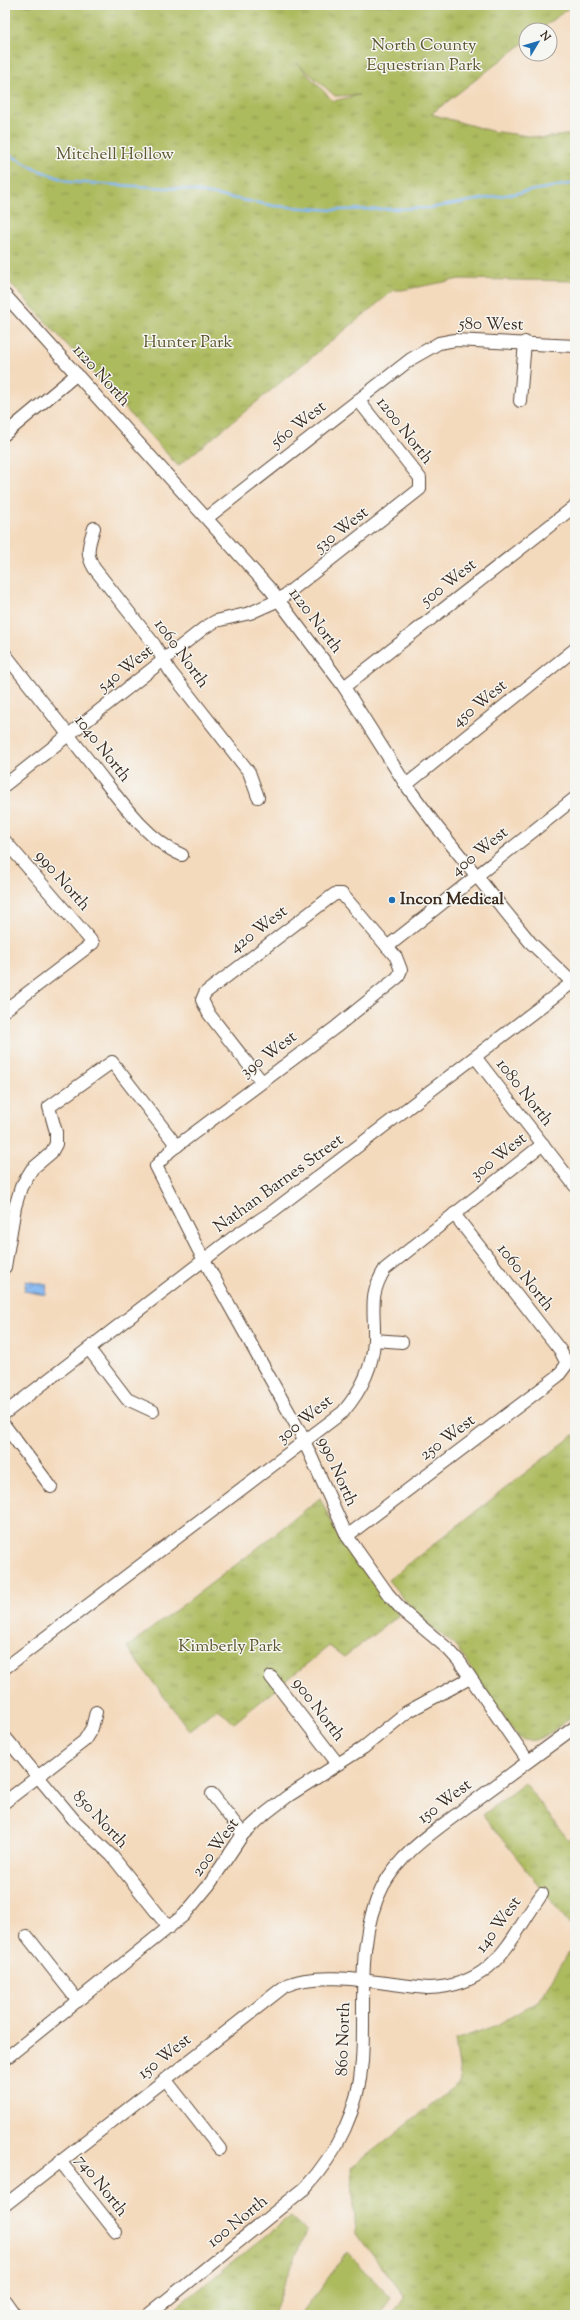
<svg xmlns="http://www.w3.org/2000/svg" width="580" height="2320" font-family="'Sorts Mill Goudy',serif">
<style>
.grass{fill:url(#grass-tufts);stroke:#74723e;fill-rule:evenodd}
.garden{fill:#adbb5e;stroke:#74723e}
.water{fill:url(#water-waves);stroke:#5f7088}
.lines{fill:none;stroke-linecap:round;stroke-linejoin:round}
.stream{stroke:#83b7f1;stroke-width:2.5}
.minor-casing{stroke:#574436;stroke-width:14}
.minor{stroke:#fff;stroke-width:12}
.poi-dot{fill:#1f6fb2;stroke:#f6f6f2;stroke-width:1.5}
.labels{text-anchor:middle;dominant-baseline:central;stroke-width:3;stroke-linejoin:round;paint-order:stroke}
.park-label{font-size:17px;fill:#5d5631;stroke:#f6f6f2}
.street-label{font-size:17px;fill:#3b2a1e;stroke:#f6f6f2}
.poi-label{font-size:17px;font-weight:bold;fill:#3b2a1e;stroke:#f6f6f2;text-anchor:start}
</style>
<defs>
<pattern id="grass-tufts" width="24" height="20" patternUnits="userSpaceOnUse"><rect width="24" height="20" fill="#adbb5e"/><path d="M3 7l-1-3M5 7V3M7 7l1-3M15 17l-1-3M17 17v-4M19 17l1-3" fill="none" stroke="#8e984d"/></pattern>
<pattern id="water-waves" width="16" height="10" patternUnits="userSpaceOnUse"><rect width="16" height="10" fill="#83b7f1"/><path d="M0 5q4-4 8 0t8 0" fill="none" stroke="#6c95c3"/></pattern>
</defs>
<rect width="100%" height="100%" fill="#f6f6f2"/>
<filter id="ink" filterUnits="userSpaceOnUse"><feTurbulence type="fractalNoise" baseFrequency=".025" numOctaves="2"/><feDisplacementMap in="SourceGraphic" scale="8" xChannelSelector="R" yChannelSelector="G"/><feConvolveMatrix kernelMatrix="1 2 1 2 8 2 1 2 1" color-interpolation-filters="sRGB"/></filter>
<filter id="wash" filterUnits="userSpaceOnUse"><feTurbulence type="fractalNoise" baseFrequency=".012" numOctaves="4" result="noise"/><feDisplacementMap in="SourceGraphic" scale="16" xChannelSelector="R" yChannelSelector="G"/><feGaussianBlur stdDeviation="0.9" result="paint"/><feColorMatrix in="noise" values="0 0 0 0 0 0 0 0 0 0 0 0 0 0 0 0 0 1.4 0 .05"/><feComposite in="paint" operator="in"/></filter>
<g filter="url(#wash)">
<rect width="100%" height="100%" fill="#f4dabd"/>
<g class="grass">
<path d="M5,5h563l2,2 -30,23h-14v11l-95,73 60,17 52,7 30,-4 2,147 -115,-2 -58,11h-8l-216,176 -173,-189zM296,62l39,34 24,-1 -26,6z"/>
<path d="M575,1434v280c-16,11 -36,34 -56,24l-63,-92 -38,-30 -30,-36z"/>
<path d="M320,1498l22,46 57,71 -55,42 -15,-11 -95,77 -17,-15 -28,22 -62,-83 118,-89z"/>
<path d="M525,1783l43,57 7,-6v97l-92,-116z"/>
<path d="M575,1943v372h-183l12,-18 -48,-64 -5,-65 110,-87 -6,-41 42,-15 41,-24z"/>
<path d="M290,2217l16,14 -34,84h-106z"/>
</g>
<path class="garden" d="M347,2252l44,45 -12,18h-78z"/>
<path class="water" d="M26,1281l21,4 -1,10 -22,-4z"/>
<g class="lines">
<path class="stream" d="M5,152l30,17 35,13 113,7 92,17 58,4 97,-2 145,-25"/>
</g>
</g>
<g filter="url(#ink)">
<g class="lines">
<defs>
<g id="minor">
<path d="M5,295l265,294 74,98 62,98 31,42 93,115 45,43"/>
<path d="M520,401l5,-59"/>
<path d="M5,434l72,-60"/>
<path d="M207,518l204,-159 28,-16 16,-3 120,6"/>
<path d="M94,528c-5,16 -9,25 0,40l60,76 16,27 79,101 9,25"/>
<path d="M5,654c29,37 58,74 87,111 24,30 54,75 90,90"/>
<path d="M344,687l231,-181"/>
<path d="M5,785l199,-157 12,-7 34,-8 29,-13 141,-111v-11l-62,-78"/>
<path d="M406,785l169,-136"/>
<path d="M5,841l88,102 -88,67"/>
<path d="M387,947l188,-149"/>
<path d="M476,1058l99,128"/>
<path d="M262,1082l-53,-68 -7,-14 3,-7 123,-94 7,-5h7l54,63 5,13 -3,7 -62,50 -166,124 -14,15 42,83 102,183 47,104 41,58 16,18 44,37 11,12 69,100"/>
<path d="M5,1267l10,-60 6,-20 11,-18 19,-16 5,-9v-12l-7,-25 63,-45 65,84"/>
<path d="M374,1340l28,2"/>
<path d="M89,1349l38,50 26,12"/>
<path d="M5,1413l230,-177 38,-25 300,-229"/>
<path d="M5,1426l46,61"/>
<path d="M347,1536l211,-160 9,-12 -7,-14 -106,-136"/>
<path d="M5,1668l338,-256c18,-21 30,-45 31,-72 1,-30 -6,-44 11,-71l158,-125"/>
<path d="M271,1677l67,87"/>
<path d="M5,1737l70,84 37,35 57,72"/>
<path d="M212,1794l31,40"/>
<path d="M5,1802l79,-61 8,-13 4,-16"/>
<path d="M27,1936l51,65"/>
<path d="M5,2059l179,-144 25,-30 34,-51 23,-21 22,-17 75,-48 44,-36 63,-34"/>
<path d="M165,2079l55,70"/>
<path d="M60,2161l56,71"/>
<path d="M5,2205l280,-219c37,-17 102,-1 143,2 68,-2 81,-48 114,-94"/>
<path d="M5,2301l10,14"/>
<path d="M148,2315l157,-127c32,-35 54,-79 57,-127 4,-58 -7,-122 21,-175 18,-33 49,-53 78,-75 38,-28 76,-56 114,-84"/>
</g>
</defs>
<use href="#minor" class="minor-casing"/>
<use href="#minor" class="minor"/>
</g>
</g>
<circle class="poi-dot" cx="392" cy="900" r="4"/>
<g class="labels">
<g class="park-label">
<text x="424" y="46">North County<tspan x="424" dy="20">Equestrian Park</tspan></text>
<text x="115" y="155">Mitchell Hollow</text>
<text x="188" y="343">Hunter Park</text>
<text x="230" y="1647">Kimberly Park</text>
</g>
<g class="street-label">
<text transform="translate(491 325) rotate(1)">580 West</text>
<text transform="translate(101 376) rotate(48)">1120 North</text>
<text transform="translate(299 425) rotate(-38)">560 West</text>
<text transform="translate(404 431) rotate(52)">1200 North</text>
<text transform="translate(342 530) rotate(-38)">530 West</text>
<text transform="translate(449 583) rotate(-38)">500 West</text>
<text transform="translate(315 621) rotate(53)">1120 North</text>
<text transform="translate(181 654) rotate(54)">1060 North</text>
<text transform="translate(126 669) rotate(-38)">540 West</text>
<text transform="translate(480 704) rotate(-39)">450 West</text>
<text transform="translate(102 749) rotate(52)">1040 North</text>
<text transform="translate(480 852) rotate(-39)">400 West</text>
<text transform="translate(62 881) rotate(49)">990 North</text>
<text transform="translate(259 930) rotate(-37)">420 West</text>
<text transform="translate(269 1055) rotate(-37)">390 West</text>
<text transform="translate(524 1093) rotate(52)">1080 North</text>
<text transform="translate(499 1157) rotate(-38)">300 West</text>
<text transform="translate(279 1184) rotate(-36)">Nathan Barnes Street</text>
<text transform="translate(525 1278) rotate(52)">1060 North</text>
<text transform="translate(305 1420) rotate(-39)">300 West</text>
<text transform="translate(448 1438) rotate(-37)">250 West</text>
<text transform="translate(337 1472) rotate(66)">990 North</text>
<text transform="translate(318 1710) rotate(53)">900 North</text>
<text transform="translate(445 1802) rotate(-37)">150 West</text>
<text transform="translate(100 1820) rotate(47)">850 North</text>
<text transform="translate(216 1848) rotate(-54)">200 West</text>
<text transform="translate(499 1925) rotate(-54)">140 West</text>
<text transform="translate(344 2039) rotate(-88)">860 North</text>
<text transform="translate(165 2057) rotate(-38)">150 West</text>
<text transform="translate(101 2186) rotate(52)">740 North</text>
<text transform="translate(238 2222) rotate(-39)">100 North</text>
</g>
<g class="poi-label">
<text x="400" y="900">Incon Medical</text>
</g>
</g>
<rect width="580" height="2320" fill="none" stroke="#f6f6f2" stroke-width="20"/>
<g transform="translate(538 42) rotate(52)"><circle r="19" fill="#f6f6f2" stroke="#aba49d"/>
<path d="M0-3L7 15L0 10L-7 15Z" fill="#1f6fb2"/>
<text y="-6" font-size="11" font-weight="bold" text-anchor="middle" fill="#3b2a1e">N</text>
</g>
</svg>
